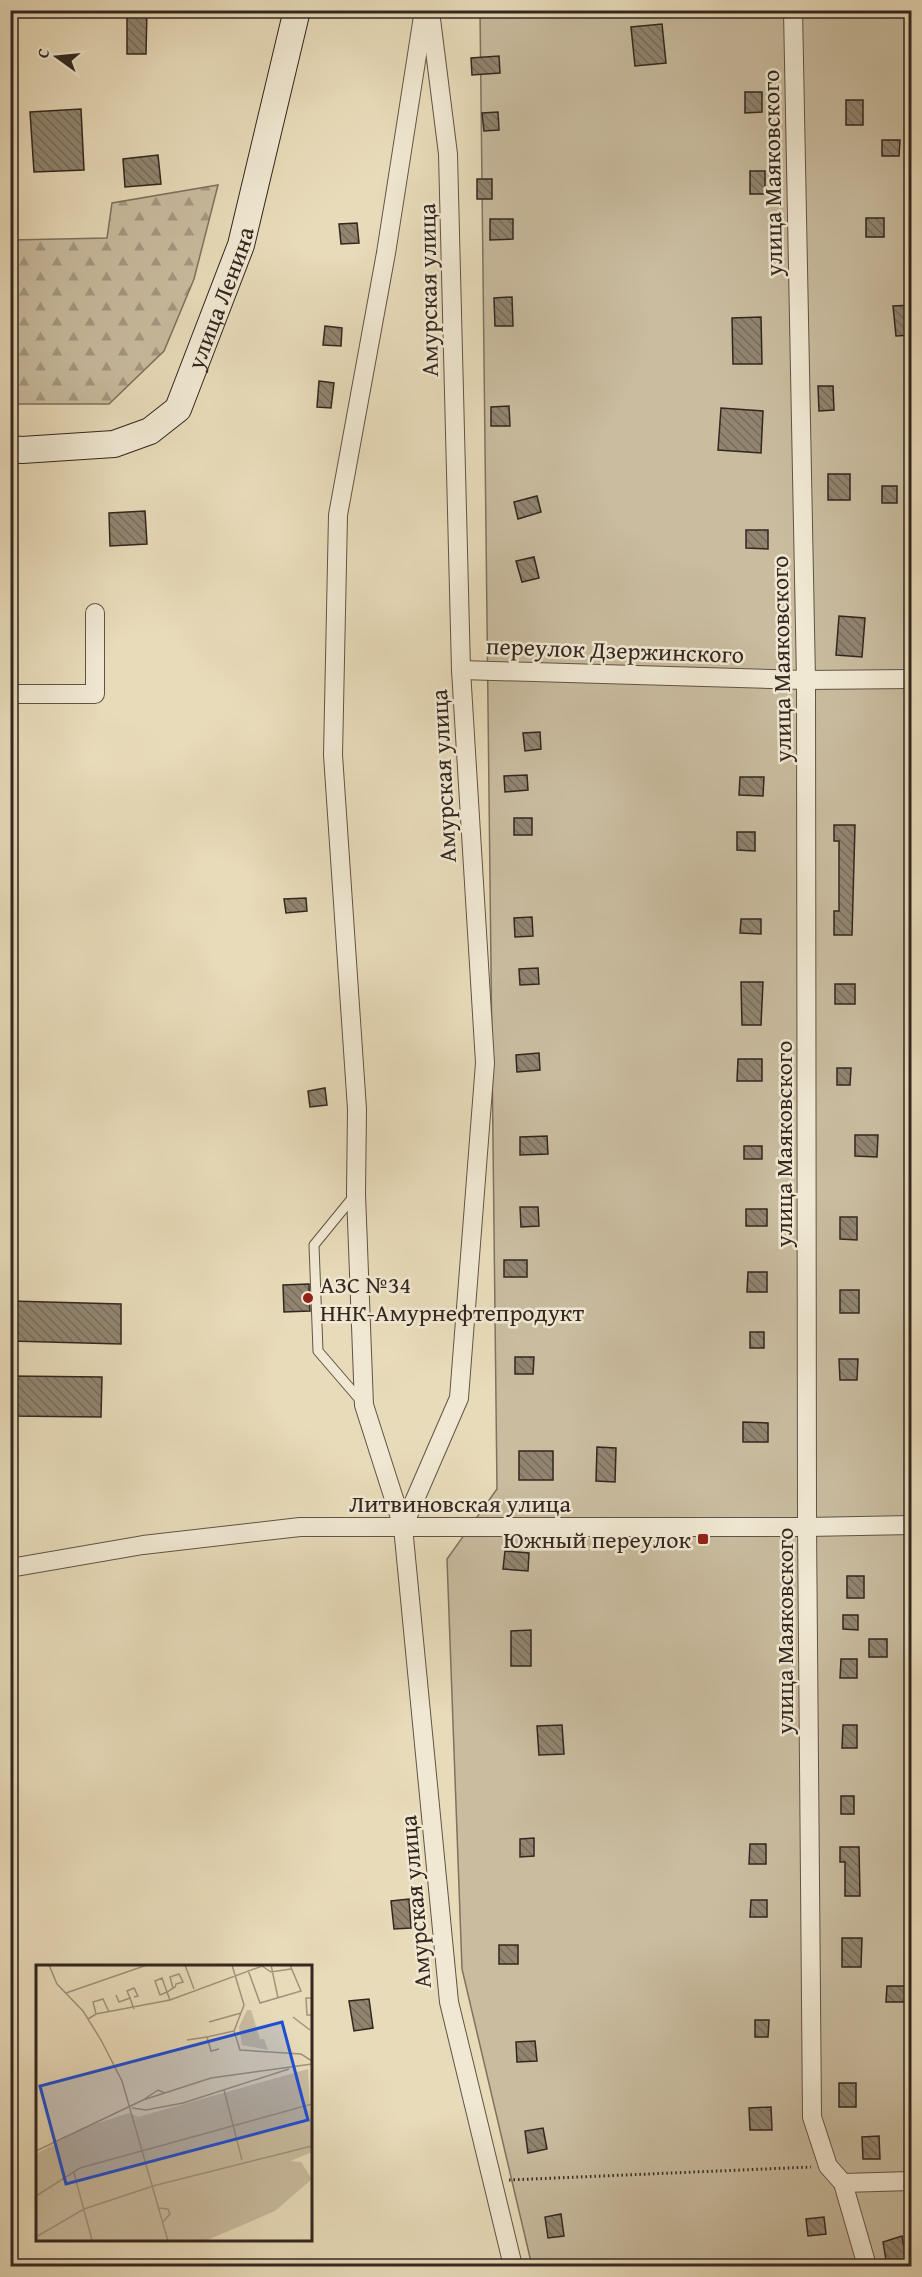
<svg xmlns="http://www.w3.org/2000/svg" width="922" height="2277" font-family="'Gentium Book Plus',serif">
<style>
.forest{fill:url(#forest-firs);stroke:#7e7260;stroke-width:1.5}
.garden{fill:#c9bc9f;stroke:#7e7260;stroke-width:1.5}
.building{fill:url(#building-back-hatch);stroke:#332720;stroke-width:1.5}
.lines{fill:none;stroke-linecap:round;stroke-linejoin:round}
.lane-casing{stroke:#605446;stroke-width:11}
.street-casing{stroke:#605446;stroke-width:20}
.secondary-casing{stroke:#332720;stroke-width:28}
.path{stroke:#332720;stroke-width:3;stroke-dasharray:1.5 3;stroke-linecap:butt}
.lane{stroke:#f0e8d2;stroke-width:9}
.street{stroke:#f0e8d2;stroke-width:18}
.secondary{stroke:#f0e8d2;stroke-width:26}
.poi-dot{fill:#8f2418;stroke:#f0e8d2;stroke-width:2}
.labels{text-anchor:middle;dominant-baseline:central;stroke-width:5;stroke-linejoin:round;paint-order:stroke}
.street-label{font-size:24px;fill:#332720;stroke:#f0e8d2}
.poi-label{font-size:24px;fill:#332720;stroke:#f0e8d2;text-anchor:start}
.inset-road{fill:none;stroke:#a0937c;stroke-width:1.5}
.view{fill:#1d4ed8;fill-opacity:0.15;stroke:#1d4ed8;stroke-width:3}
.inset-edge{fill:none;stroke:#332720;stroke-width:3}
</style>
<defs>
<pattern id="forest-firs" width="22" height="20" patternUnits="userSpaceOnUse" patternTransform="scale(1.5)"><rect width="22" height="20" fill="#c9bc9f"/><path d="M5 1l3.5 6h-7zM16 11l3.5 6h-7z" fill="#a49981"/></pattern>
<pattern id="building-back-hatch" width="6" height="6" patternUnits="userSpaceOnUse" patternTransform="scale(1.5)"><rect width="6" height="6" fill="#918570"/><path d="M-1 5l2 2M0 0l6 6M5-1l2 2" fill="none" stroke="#776d5c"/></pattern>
</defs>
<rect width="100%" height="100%" fill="#e8dbb9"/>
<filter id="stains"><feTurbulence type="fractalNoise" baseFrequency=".00333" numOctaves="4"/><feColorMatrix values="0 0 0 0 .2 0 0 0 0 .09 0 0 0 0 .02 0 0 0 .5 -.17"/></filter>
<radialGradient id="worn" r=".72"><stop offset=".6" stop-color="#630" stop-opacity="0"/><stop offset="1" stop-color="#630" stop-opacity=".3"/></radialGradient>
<path class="forest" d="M218,185l-24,94 -30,72 -55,53h-98v-164l96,-2 5,-35z"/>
<path class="garden" d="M480,11h431v2255h-379l-70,-297 -15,-410 50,-70z"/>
<g class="building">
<path d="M127,10h20l-1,44h-19z"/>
<path d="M662,24l4,39 -31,3 -4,-39z"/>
<path d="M499,56l1,17 -28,2 -1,-17z"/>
<path d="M745,92h17v20l-17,1z"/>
<rect x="846" y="100" width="17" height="25"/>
<path d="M81,109l3,61 -50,2 -4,-60z"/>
<path d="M498,112l1,18 -15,1 -2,-18z"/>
<path d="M882,140h18l-1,16h-17z"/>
<path d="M158,155l3,29 -36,3 -2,-28z"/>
<rect x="750" y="171" width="15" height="23"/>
<rect x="477" y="179" width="15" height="20"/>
<rect x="866" y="218" width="18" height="19"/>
<path d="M490,219h23v20l-23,1z"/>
<path d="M357,223l2,20 -18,1 -2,-20z"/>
<path d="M512,297l1,29h-18l-1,-28z"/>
<path d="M912,305v30l-16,1 -3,-30z"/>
<path d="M761,317l1,47h-29l-1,-46z"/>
<path d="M325,326l17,2 -1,18 -18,-1z"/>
<path d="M319,381l15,2 -3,25 -14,-1z"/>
<path d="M818,386h15l1,24 -15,1z"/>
<path d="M509,406l1,20h-19v-19z"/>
<path d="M721,408l42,3 -2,42 -43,-3z"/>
<rect x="828" y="474" width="22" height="26"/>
<rect x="882" y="486" width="15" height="17"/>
<path d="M537,496l4,16 -23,7 -4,-17z"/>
<path d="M145,511l2,33 -37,2 -1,-33z"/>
<path d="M746,530h22v19l-22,-1z"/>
<path d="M534,557l5,21 -17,4 -6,-21z"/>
<path d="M839,616l26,2 -3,39 -26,-2z"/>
<path d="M540,732l1,17 -16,2 -2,-18z"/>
<path d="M527,775l1,15 -23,2 -1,-16z"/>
<path d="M740,777h24l-1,19 -24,-1z"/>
<rect x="514" y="818" width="18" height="17"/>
<path d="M834,825h21l-3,110h-18v-24h5v-70h-5z"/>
<path d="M737,832h18v19l-18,-1z"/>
<path d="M306,898l1,13 -21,2 -2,-14z"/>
<path d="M532,917l1,19 -18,1 -1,-19z"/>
<path d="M741,919h20v15l-21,-1z"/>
<path d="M538,968l1,16 -19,1 -1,-16z"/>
<path d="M741,982h22l-2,43h-19z"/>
<rect x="835" y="984" width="20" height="20"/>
<path d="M539,1053l1,17 -23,2 -1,-17z"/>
<path d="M738,1059h24v22h-25z"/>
<path d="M837,1068h14l-1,17h-13z"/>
<path d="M325,1088l2,17 -17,2 -2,-16z"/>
<path d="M855,1135h23l-1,22 -22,-1z"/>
<path d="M547,1136l1,18 -28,1v-18z"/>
<rect x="744" y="1146" width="18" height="13"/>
<path d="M520,1207h18l1,19 -18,1z"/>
<rect x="746" y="1209" width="21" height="17"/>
<path d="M840,1217h17v23l-17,-1z"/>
<rect x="504" y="1260" width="23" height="17"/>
<path d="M748,1272h19v20h-20z"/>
<path d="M309,1284l1,27 -26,1 -1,-27z"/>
<rect x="840" y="1290" width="19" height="23"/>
<path d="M10,1301l111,3v40l-111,-3z"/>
<rect x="750" y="1332" width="14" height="16"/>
<path d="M515,1357h19l-1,17h-18z"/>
<path d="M839,1359h19l-1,21h-17z"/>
<path d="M10,1376l92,1 -1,40 -91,-1z"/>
<path d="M743,1422l25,1v19h-25z"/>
<path d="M597,1447l19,1 -1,34 -19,-1z"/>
<rect x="519" y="1451" width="34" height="29"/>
<path d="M505,1551l24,2 -1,18 -25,-2z"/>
<rect x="847" y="1576" width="17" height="22"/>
<path d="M843,1615h15v15l-15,-1z"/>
<path d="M531,1630v36h-20v-35z"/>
<rect x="869" y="1639" width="18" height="18"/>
<path d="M841,1659h16v19h-17z"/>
<path d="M562,1725l2,29 -25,1 -2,-29z"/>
<path d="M843,1725h14v23h-15z"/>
<rect x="841" y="1796" width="13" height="18"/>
<path d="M534,1838v18l-14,1v-18z"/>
<path d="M750,1844h16v20h-17z"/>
<path d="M840,1847h19l1,49h-15v-34h-5z"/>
<path d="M409,1899l2,29 -17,1 -3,-28z"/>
<path d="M751,1900h16v17h-17z"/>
<path d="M842,1938h20l-1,29h-19z"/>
<rect x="499" y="1945" width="19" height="19"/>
<path d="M887,1986h22v16h-23z"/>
<path d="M369,1999l4,29 -19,3 -5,-30z"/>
<path d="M755,2020h14l-1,17h-13z"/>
<path d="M535,2041l2,20 -20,1 -1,-20z"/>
<rect x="839" y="2083" width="17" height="24"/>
<path d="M771,2107l1,23h-22l-1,-22z"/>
<path d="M543,2128l4,21 -19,4 -3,-22z"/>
<path d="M879,2136l1,23h-17l-1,-22z"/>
<path d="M561,2214l3,22 -16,2 -3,-21z"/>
<path d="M824,2217l2,17 -18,2 -2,-17z"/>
<path d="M902,2236l5,30h-20l-4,-24z"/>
</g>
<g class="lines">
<defs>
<path id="lane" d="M354,1196l-40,49 4,106 43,50"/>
<g id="street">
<path d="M424,10l-38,243 -48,262 -5,240 24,354 -1,85 8,211 39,122 46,475 64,264"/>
<path d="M793,10l13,670 1,847 5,590 16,49 15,17 24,83"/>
<path d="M461,670l345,10 106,-1"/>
<path d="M10,694h85v-81"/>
<path d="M403,1527l56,-129 26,-335 -24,-393 -13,-516 -18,-143"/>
<path d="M10,1568l133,-23 157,-18h507l105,-2"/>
<path d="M843,2183l69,-2"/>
</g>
<g id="secondary">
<path id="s1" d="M10,449l12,1 92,-6 36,-13 28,-22 63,-164 56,-235"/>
</g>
</defs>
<use href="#lane" class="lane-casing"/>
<use href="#street" class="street-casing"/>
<use href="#secondary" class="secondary-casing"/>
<path class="path" d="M509,2180l302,-13"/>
<use href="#lane" class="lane"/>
<use href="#street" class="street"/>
<use href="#secondary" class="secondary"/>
</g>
<g class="poi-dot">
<circle cx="308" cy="1298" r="6"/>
<rect x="697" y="1533" width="12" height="12" rx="3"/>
</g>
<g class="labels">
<g class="street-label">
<text transform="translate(772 173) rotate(-91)">улица Маяковского</text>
<text transform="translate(428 290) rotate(-91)">Амурская улица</text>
<text stroke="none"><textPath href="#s1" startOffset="297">улица Ленина</textPath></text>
<text transform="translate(615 650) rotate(2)">переулок Дзержинского</text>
<text transform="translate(781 659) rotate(-91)">улица Маяковского</text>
<text transform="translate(443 776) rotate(-93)">Амурская улица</text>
<text transform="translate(783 1144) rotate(-90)">улица Маяковского</text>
<text x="460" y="1503">Литвиновская улица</text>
<text transform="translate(784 1631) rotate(-90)">улица Маяковского</text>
<text transform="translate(415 1902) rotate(-95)">Амурская улица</text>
</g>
<g class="poi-label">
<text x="320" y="1284">АЗС №34<tspan x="320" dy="28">ННК-Амурнефтепродукт</tspan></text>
<text x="691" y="1539" text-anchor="end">Южный переулок</text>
</g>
</g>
<g transform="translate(36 1965)">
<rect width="276" height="276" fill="#e8dbb9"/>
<path d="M253,196l12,1 11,17 -37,32 -70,30h-106z" fill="#c9bc9f"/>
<path d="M211,45h4l9,29h4l4,11 -26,-5 -3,-18z" fill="#c9bc9f"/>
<path d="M272,104l4,83 -213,89h-63v-87l50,-27 43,-14 9,4z" fill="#c9bc9f"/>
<path class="inset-road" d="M13,0l8,19 26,27 18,29 21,41 46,160M149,0l9,24M196,0l12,40 -10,26 6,19 61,4 11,7M235,0l7,33M226,1l9,6 20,-3M212,5l12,33 41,-12 -11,-26M126,13l5,14 -7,3 -5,-14zM30,28l81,-28M80,30l3,7 11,-4 4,11M94,33l-3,-7 7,-3 4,8 -4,1M276,33h-6l1,17h5M134,35l-3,-8 8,-5 1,-3 7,-2 -4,-8 -9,3 3,11M60,49l-3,-12 10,-3 6,13M257,52l17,13M52,54l8,-5 74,-14 95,-35M173,57l32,-9M151,75l20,-3M183,84l-8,2 -4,-14 27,-6M188,125l18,70M107,135l15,-10 7,3M96,143l14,2 37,-7 106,-34M0,186l107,-51 68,-22 101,-14M38,208l18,67M0,231l44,-28 232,-64M123,243l9,1 2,5 -7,8M0,272l48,-28 69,-23 159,-40"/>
<path class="view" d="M246,57l26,98 -242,64 -26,-98z"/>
<rect width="276" height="276" class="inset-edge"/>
</g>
<rect width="922" height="2277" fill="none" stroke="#e8dbb9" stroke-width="36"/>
<rect x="12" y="12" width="898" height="2253" fill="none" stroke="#332720" stroke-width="3"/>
<rect x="18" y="18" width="886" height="2241" fill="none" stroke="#332720" stroke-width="1.5"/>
<g transform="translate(57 57) rotate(285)" stroke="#f0e8d2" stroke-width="4.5" paint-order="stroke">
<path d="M0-4.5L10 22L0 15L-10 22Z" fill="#332720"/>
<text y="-9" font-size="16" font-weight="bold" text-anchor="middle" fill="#332720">С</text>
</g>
<rect width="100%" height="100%" filter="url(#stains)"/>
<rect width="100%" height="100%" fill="url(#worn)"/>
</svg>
